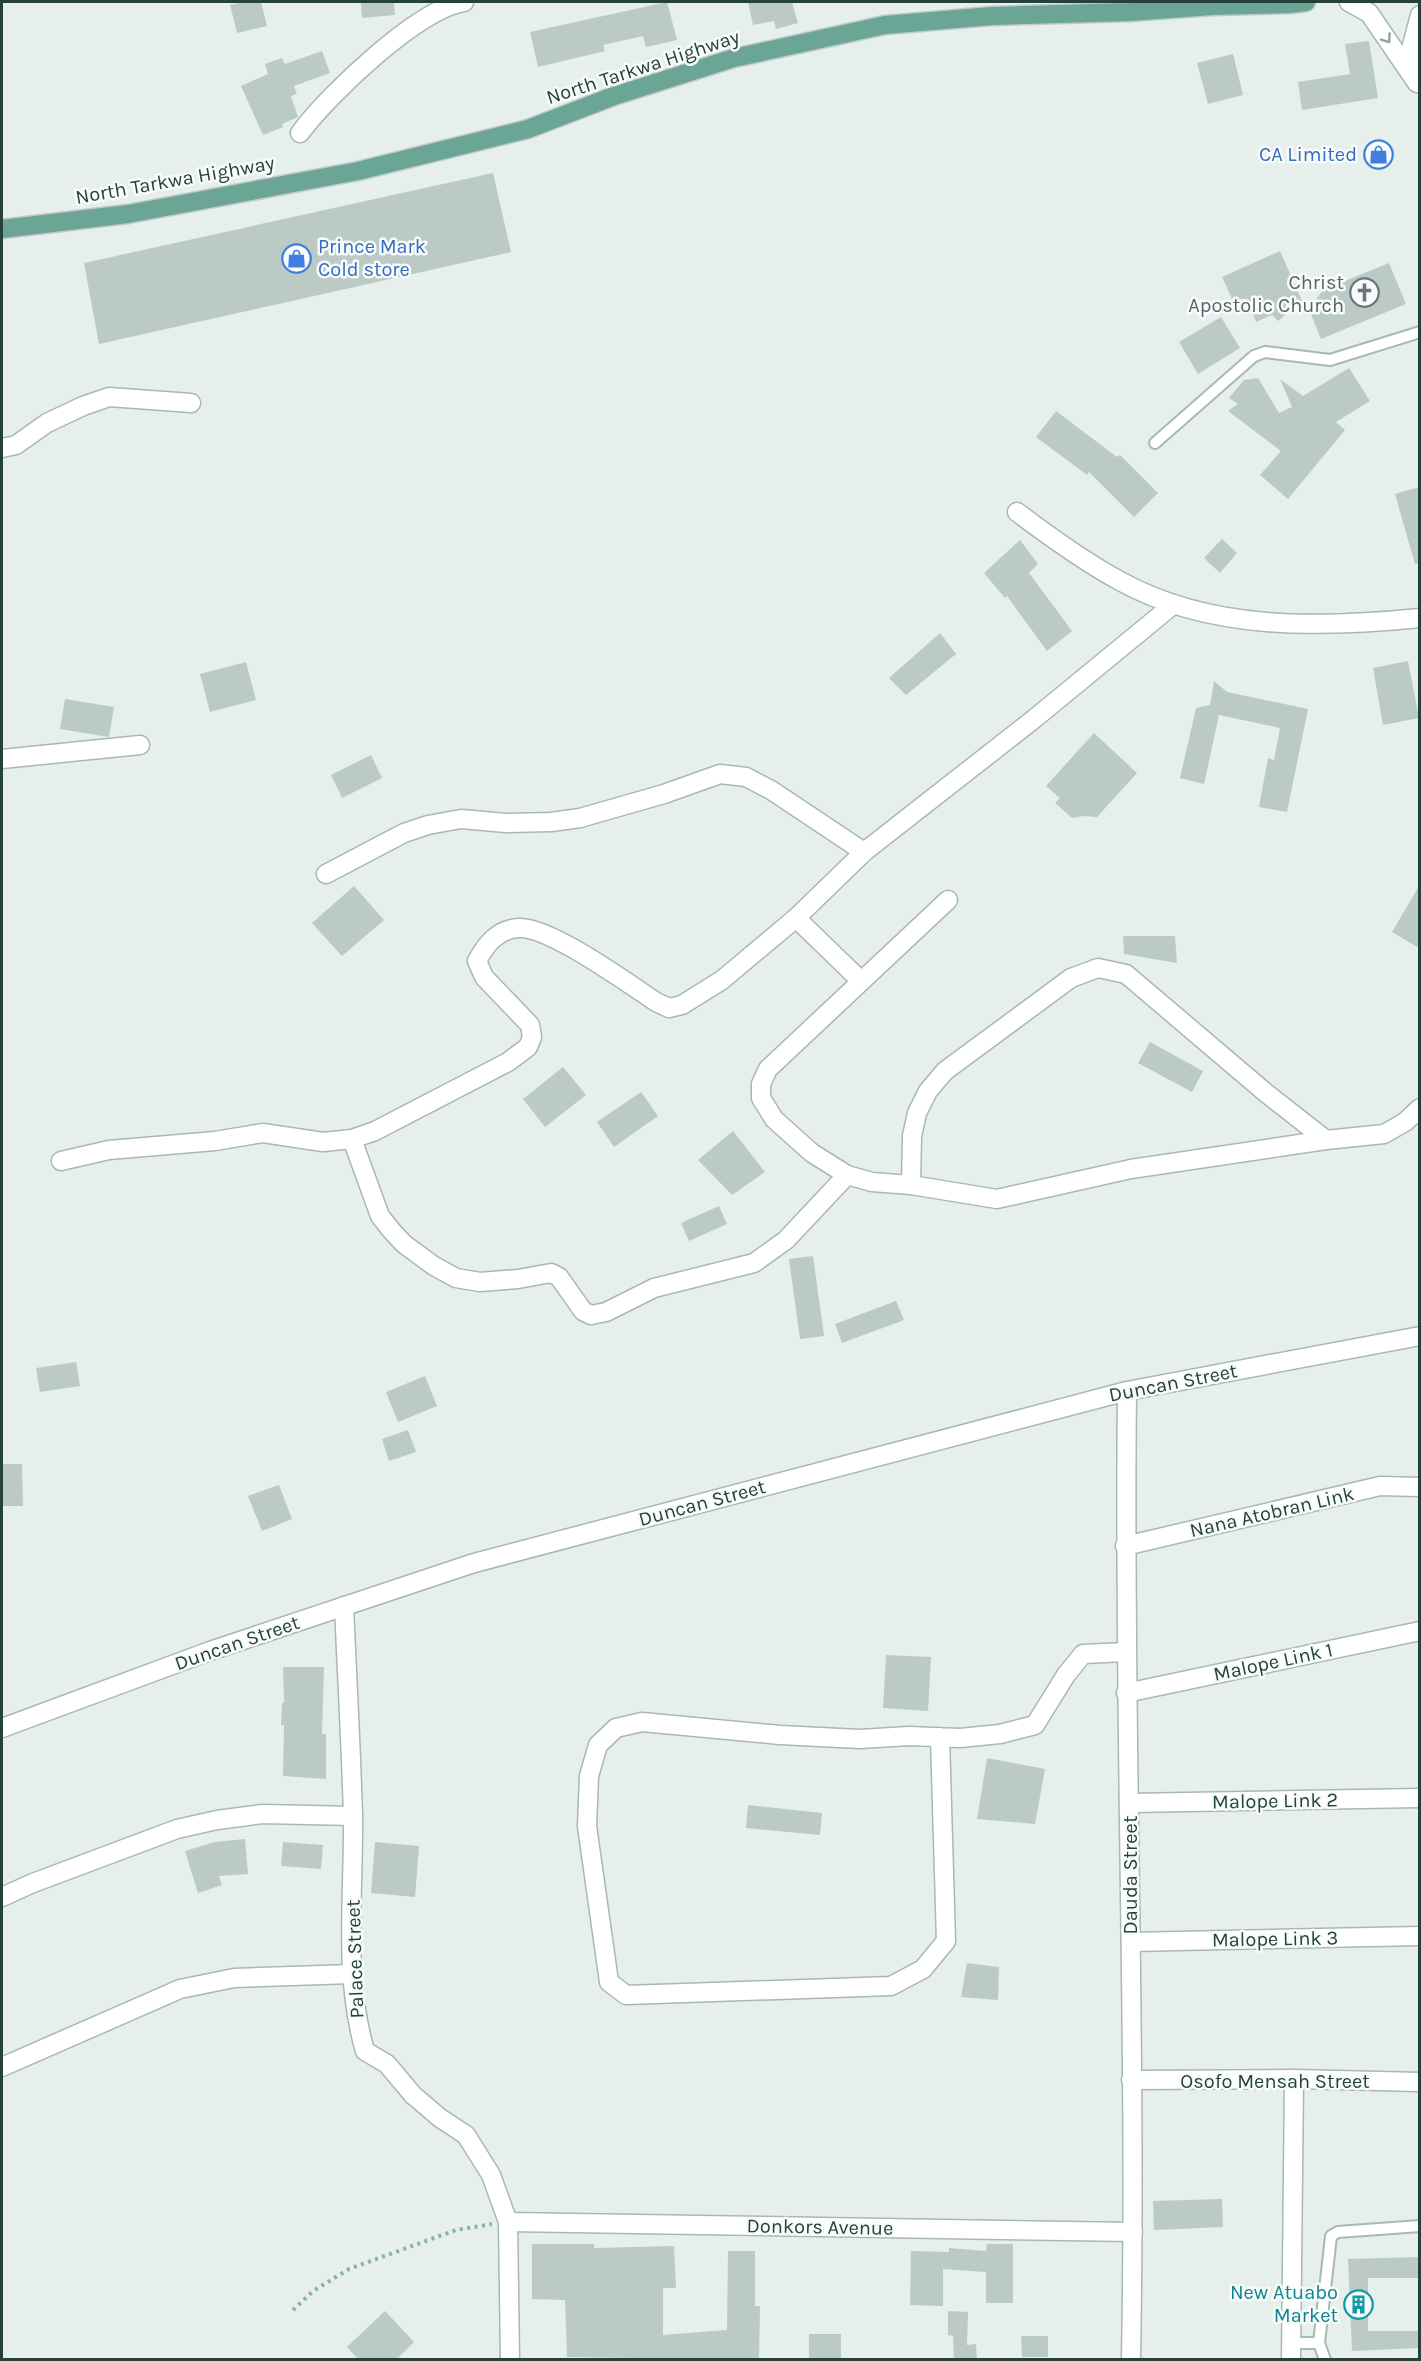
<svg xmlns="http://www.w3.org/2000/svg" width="1421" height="2361" font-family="Karla,sans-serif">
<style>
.building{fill:#bbcac4}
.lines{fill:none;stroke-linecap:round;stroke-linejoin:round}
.service-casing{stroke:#a8b8b2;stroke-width:14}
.minor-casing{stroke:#a8b8b2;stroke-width:21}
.primary-casing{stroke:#c2cac8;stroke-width:21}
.path{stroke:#86b3a5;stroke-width:4;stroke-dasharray:3 4.5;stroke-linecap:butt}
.service{stroke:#fff;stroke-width:10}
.minor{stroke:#fff;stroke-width:18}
.primary{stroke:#6aa596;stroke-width:18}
.oneway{stroke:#92a09c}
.labels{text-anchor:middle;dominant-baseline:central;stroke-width:5;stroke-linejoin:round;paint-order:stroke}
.street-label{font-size:20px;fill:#24423a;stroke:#f7fbf9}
.shop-label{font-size:20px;fill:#366cbe;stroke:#f7fbf9;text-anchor:end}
.worship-label{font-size:20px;fill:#5b616d;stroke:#f7fbf9;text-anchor:end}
.culture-label{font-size:20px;fill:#0d838f;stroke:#f7fbf9;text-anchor:end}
</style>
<rect width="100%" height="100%" fill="#e6efeb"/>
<g class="building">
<path d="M244,2h17l6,24 -30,7 -7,-28z"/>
<path d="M394,2l1,13 -33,3 -1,-15z"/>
<path d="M667,2l10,38 -31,7 -3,-11 -40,9 2,6 -67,16 -8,-35z"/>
<path d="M748,2h44l6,21 -22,6 -2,-8 -21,4z"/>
<path d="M1369,41l9,57 -76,12 -4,-28 52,-8 -5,-30z"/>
<path d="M322,51l8,22 -36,13 3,8 -6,2 7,21 -16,7 1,3 -20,8 -22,-49 27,-12 -3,-10 17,-6 3,6z"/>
<path d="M1233,54l10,41 -35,9 -11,-41z"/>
<path d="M493,173l18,79 -412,92 -15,-81z"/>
<path d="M1280,251l22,50 -24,20 -6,-6 -16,7 -9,-23h-15l-10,-22z"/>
<path d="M1389,263l17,41 -85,35 -12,-30 14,-19z"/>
<path d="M1221,317l19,31 -42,26 -19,-32z"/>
<path d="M1349,368l21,33 -34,21 9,8 -57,69 -28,-24 21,-24 -53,-40 10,-7 -9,-6 15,-18 14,-2 21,35 13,-6 -12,-28 23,17z"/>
<path d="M1056,411l61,46 3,-2 38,38 -24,24 -45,-45 -2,3 -51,-38z"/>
<path d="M1419,487v76l-4,1 -20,-70z"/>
<path d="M1222,539l15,14 -17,20 -16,-15z"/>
<path d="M1020,540l18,24 -9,9 43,58 -25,20 -40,-55 -2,2 -21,-25z"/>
<path d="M940,633l16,21 -50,41 -17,-17z"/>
<path d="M1408,661l11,57 -36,7 -10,-57z"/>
<path d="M246,662l10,38 -46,12 -10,-38z"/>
<path d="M1214,681l13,11 81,17 -21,103 -28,-5 9,-49 6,2 6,-32 -61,-13 -15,69 -24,-6 16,-70 14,-3z"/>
<path d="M65,699l49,8 -5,30 -49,-8z"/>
<path d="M1094,733l43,40 -40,44 -13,-1 -12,2 -17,-15 5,-5 -14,-12z"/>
<path d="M371,755l11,23 -40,20 -11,-23z"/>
<path d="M354,886l30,34 -42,36 -30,-33z"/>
<path d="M1419,886v62l-27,-16z"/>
<path d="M1123,936h52l2,27 -53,-9z"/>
<path d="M1150,1042l53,29 -11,21 -54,-29z"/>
<path d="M563,1067l23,28 -41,32 -22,-28z"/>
<path d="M641,1092l17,24 -44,31 -17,-25z"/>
<path d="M733,1131l32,41 -33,23 -34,-35z"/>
<path d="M719,1206l8,18 -38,17 -8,-18z"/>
<path d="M813,1256l11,80 -24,3 -11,-80z"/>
<path d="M896,1301l8,19 -62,23 -7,-19z"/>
<path d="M76,1362l4,24 -40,6 -4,-24z"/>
<path d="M425,1376l12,30 -39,16 -12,-30z"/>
<path d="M408,1430l8,22 -27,9 -7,-22z"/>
<path d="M2,1464h20l1,42h-21z"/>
<path d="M279,1485l13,34 -30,12 -14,-35z"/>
<path d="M886,1655l45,2 -3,54 -45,-3z"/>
<path d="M283,1667h41l-2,67h4v45l-43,-3 1,-51h-3l1,-22h2z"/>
<path d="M987,1758l58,11 -10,55 -58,-5z"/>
<path d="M748,1805l74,8 -2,22 -74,-7z"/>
<path d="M245,1839l3,35 -29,2 3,9 -24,8 -13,-42 30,-9z"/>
<path d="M283,1842l40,3 -2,24 -40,-3z"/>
<path d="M375,1842l44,4 -4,51 -44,-4z"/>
<path d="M967,1963l32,4 -1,33 -37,-3z"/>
<path d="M1222,2199l1,28 -69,3 -1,-29z"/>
<path d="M532,2244h62v4l80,-2 2,42h-13v47l64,-5 1,-79h27v55h5l-1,54 -192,-3 -2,-57 -33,-1z"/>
<path d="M987,2244h26v59h-27v-31l-43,-3v37l-33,-1 1,-54 38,1v-4l37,3z"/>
<path d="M1419,2257v21h-51v53h51v17l-67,3 -4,-92z"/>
<path d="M385,2311l29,31 -18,18h-37l-12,-13z"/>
<path d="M948,2311l20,1 -1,33 9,-1 1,16h-23l-1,-24 -5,-1z"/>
<rect x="809" y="2334" width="32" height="26"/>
<path d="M1021,2336h27v21h-26z"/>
</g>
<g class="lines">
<defs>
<g id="service">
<path d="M1155,443l99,-87 11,-4 65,8 90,-28"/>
<path d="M1293,2343h26"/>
<path d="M1325,2360l-6,-17 12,-107 7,-4 82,-6"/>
</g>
<g id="minor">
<path d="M1349,2l20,11 48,70"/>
<path d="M1416,75l-6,-22 10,-38"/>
<path d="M300,133c28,-38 119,-125 164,-131"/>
<path d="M2,448l14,-3 31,-22 36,-17 26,-9 82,6"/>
<path d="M1017,512c33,25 66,49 103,69 90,50 200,47 300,37"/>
<path d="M2,759l138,-14"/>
<path d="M326,874l78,-41 24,-8 33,-6 45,4 45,-1 29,-4 84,-24 56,-20 26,3 25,13 93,62"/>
<path d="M948,900l-180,169 -7,15v14l13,21 38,34 35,22 25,7 39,3 86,14 134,-30 195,-29 58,-6 21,-12 15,-14"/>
<path d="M796,918l65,63"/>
<path d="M352,1139l28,77 11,14 13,14 30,22 22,12 24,4 38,-3 33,-6 8,4 24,34 8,4 15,-3 48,-24 100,-25 32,-23 61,-65"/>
<path d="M61,1161l48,-11 106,-9 48,-8 60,9 29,-3 23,-8 133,-69 20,-15 4,-10 -2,-12 -46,-48 -7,-16c9,-17 21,-32 42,-33 30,-2 110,56 137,74l13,6 13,-3 40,-25 74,-62 68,-66 170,-133 140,-115"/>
<path d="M911,1185l1,-49 5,-23 11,-22 17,-20 126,-93 27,-10 28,6 140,119 60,47"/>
<path d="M1127,1391c-4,323 10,646 4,969"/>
<path d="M1125,1546l255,-60 40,1"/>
<path d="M344,1606c3,70 7,140 9,210 1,78 -10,160 12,235l22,13 26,31 27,23 26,17 25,40 17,47 2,138"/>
<path d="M1126,1693l294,-62"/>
<path d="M2,1728l208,-77 264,-88 653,-172 293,-55"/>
<path d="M940,1737l6,204 -23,28 -32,17 -265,9 -17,-13 -22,-156 2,-50 9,-31 18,-17 26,-6 138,13 80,4 49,-3 51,2 40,-4 35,-9 31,-50 17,-21 43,-2"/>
<path d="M1130,1803l290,-5"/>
<path d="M2,1897l31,-14 144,-54 40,-9 45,-6 91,2"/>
<path d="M1131,1942l289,-6"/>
<path d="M2,2067l178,-78 54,-11 118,-4"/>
<path d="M1131,2080l163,-1 126,3"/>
<path d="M508,2222l625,10"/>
<path d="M1291,2360l3,-281"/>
</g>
<path id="primary" d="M2,229l126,-15 230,-43 170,-42 86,-33 120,-38 151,-33 107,-9 138,-4 82,-6 78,-2 16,-2"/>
</defs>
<use href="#service" class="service-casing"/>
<use href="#minor" class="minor-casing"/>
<use href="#primary" class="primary-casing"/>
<path class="path" d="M293,2310l20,-19 36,-22 107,-39 36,-6"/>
<use href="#service" class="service"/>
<use href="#minor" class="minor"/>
<use href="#primary" class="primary"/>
</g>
<defs><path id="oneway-chevron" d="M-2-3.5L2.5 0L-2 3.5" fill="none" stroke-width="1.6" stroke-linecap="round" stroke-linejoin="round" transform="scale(1.5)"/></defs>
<use class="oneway" href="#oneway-chevron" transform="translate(1387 39) rotate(55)"/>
<defs>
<symbol id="shop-ring" viewBox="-11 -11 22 22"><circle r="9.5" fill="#f7fbf9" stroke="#3f7fe0" stroke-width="1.5"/><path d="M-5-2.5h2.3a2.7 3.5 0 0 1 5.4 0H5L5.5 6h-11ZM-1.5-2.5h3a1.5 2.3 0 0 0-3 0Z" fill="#3f7fe0"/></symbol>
<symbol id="church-ring" viewBox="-11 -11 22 22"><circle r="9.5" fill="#f7fbf9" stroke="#6b7280" stroke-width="1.5"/><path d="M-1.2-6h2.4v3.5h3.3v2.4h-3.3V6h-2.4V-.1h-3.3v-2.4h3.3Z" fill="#6b7280"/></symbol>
<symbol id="building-ring" viewBox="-11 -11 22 22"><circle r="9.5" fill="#f7fbf9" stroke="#0f9aa8" stroke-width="1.5"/><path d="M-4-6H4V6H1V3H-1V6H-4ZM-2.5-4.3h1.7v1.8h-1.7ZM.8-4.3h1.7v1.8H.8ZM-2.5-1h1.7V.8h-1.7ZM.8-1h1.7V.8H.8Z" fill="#0f9aa8"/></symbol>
</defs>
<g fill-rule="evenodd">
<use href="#shop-ring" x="1362" y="138" width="33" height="33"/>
<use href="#shop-ring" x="280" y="242" width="33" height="33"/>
<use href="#church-ring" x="1348" y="276" width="33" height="33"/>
<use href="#building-ring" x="1342" y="2288" width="33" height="33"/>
</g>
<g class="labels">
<g class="street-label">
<text transform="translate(643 67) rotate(-18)">North Tarkwa Highway</text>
<text transform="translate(175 180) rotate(-10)">North Tarkwa Highway</text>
<text transform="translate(1173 1383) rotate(-11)">Duncan Street</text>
<text transform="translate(702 1503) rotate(-15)">Duncan Street</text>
<text transform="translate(1272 1512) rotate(-13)">Nana Atobran Link</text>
<text transform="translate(237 1643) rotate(-19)">Duncan Street</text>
<text transform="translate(1273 1662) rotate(-12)">Malope Link 1</text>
<text transform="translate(1275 1801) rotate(-1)">Malope Link 2</text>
<text transform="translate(1130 1875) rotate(-90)">Dauda Street</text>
<text transform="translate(1275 1939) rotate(-1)">Malope Link 3</text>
<text transform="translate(355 1959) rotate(-92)">Palace Street</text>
<text x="1275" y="2081">Osofo Mensah Street</text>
<text transform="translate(820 2227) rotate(1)">Donkors Avenue</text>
</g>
<g class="shop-label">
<text x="1357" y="154">CA Limited</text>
<text x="318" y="246" text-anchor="start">Prince Mark<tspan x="318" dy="23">Cold store</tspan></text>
</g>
<g class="worship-label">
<text x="1344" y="282">Christ<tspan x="1344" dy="23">Apostolic Church</tspan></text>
</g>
<g class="culture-label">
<text x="1338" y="2292">New Atuabo<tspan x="1338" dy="23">Market</tspan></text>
</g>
</g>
<rect width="1421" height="2361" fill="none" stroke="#24423a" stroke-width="6"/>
</svg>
